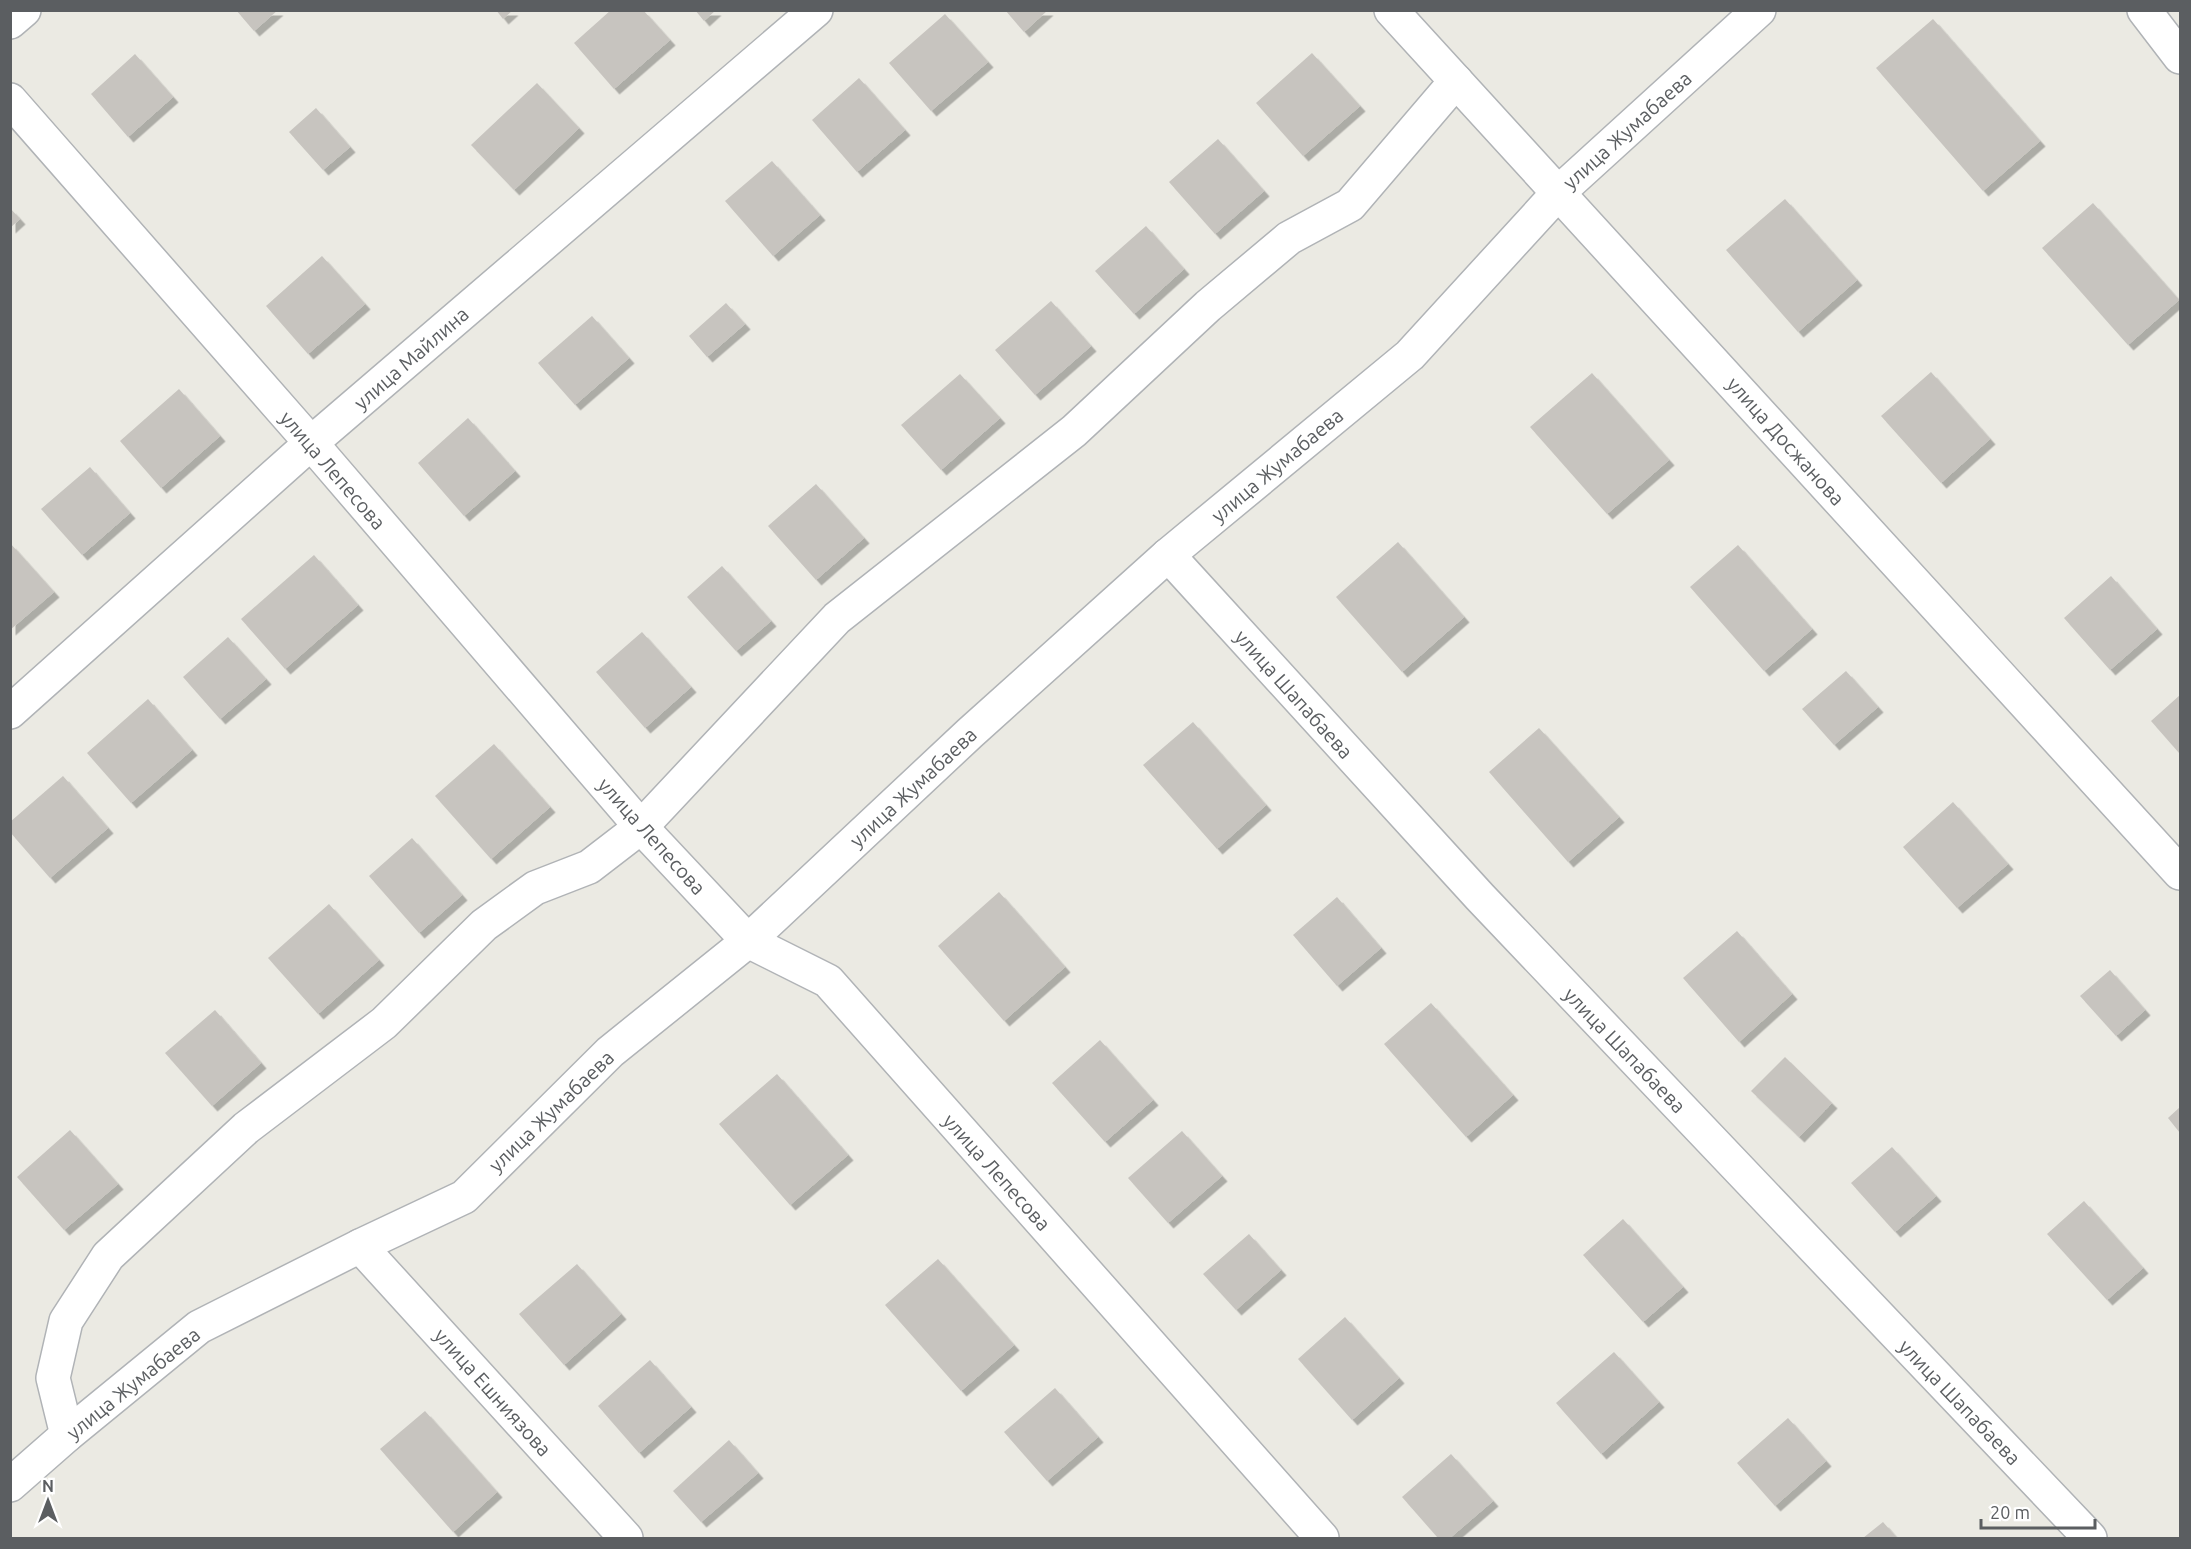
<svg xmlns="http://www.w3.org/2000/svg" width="2191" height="1549" font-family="Ubuntu,sans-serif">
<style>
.building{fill:#c7c4bf;filter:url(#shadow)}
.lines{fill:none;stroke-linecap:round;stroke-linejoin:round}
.minor-casing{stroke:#b0b3b6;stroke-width:36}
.minor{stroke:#fff;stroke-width:33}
.labels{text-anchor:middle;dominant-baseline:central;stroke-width:5;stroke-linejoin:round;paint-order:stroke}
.street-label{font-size:20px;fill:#5b5e61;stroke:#fff}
</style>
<defs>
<filter id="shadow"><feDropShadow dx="5.5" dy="5.5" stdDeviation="0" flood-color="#0004"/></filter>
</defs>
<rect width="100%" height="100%" fill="#ebeae3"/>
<g class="building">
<path d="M236,10h42l-24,21z"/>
<path d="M496,10h17l-10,9z"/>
<path d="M611,10h32l27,30 -56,49 -40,-46z"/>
<path d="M695,10h21l-12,11z"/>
<path d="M1005,10h43l-24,22z"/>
<path d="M945,14l43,48 -57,49 -42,-48z"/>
<path d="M1933,19l107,122 -57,50 -107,-123z"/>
<path d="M1312,53l48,53 -57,50 -47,-53z"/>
<path d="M135,54l38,43 -45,40 -37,-43z"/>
<path d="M859,78l46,52 -48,42 -45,-52z"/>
<path d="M537,83l42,45 -65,62 -43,-45z"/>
<path d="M316,108l34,39 -27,23 -34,-38z"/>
<path d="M1218,139l46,52 -49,43 -46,-52z"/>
<path d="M772,161l48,54 -47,41 -48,-55z"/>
<path d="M1785,199l72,81 -59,52 -72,-82z"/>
<path d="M2093,203l86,97 -51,45 -86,-97z"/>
<path d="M10,208l10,11 -10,9z"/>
<path d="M1146,226l38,43 -50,45 -39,-43z"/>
<path d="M322,256l43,48 -57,50 -42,-48z"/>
<path d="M1051,301l40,45 -56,49 -40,-45z"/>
<path d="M726,303l19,21 -38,33 -18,-21z"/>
<path d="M592,316l37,42 -54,47 -37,-42z"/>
<path d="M1931,372l59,67 -49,44 -60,-67z"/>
<path d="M1592,373l77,87 -62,54 -77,-87z"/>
<path d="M960,374l40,44 -59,52 -40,-45z"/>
<path d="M179,389l41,47 -59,52 -41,-47z"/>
<path d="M468,418l47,53 -51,45 -46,-53z"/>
<path d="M90,467l40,46 -48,42 -41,-46z"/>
<path d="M816,484l48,54 -48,42 -48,-54z"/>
<path d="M1398,542l66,75 -62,55 -66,-75z"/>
<path d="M10,543l44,49 -44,38z"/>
<path d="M1738,545l74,84 -48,42 -74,-84z"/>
<path d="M314,555l44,50 -73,64 -44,-50z"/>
<path d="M722,566l49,55 -35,30 -49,-54z"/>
<path d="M2111,576l46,53 -47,41 -46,-52z"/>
<path d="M642,632l49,55 -46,41 -49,-56z"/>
<path d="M228,637l38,42 -46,40 -37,-42z"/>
<path d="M1846,671l32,36 -44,38 -32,-36z"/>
<path d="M2180,695v59l-29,-33z"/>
<path d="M148,699l44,51 -61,53 -44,-50z"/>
<path d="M1193,722l73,83 -49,44 -74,-84z"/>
<path d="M1539,728l80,89 -51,45 -79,-90z"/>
<path d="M494,744l56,63 -59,52 -56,-63z"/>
<path d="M63,776l45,52 -58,50 -40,-46v-10z"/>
<path d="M1953,802l55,62 -51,44 -54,-61z"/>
<path d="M412,838l50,57 -43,38 -50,-57z"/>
<path d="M999,892l66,75 -61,54 -66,-75z"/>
<path d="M1337,897l44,51 -44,38 -44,-51z"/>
<path d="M329,904l50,56 -61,54 -50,-56z"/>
<path d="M1737,931l55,63 -53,48 -56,-64z"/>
<path d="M2110,970l35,40 -29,26 -36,-40z"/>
<path d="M1431,1003l82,92 -47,42 -82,-93z"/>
<path d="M215,1010l46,53 -49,43 -47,-53z"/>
<path d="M1100,1040l53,60 -48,42 -53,-59z"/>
<path d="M1785,1057l47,46 -33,34 -48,-46z"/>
<path d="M777,1074l71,81 -58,50 -71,-81z"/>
<path d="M2180,1107v26l-12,-15z"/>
<path d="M70,1130l48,54 -54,46 -47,-53z"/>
<path d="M1182,1131l40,45 -54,47 -40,-45z"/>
<path d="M1892,1147l44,49 -41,36 -44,-49z"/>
<path d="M2084,1201l59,67 -36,32 -60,-66z"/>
<path d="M1623,1219l60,68 -40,35 -60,-67z"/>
<path d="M1249,1234l32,36 -45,40 -33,-36z"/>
<path d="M938,1259l76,86 -53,46 -76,-86z"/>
<path d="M577,1264l44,50 -57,51 -45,-51z"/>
<path d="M1345,1317l54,61 -47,42 -54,-61z"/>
<path d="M1614,1352l45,50 -58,52 -45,-51z"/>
<path d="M650,1360l41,47 -52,46 -41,-47z"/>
<path d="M1055,1388l43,49 -51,44 -43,-49z"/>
<path d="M425,1411l72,81 -44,40 -73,-83z"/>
<path d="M1788,1418l38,43 -51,45 -38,-43z"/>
<path d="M729,1440l29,33 -57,49 -28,-31z"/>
<path d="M1451,1454l42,47 -43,37h-12l-36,-41z"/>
<path d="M1883,1522l14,16h-34z"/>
</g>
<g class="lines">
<defs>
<g id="minor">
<path d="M1391,10l789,863"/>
<path d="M2144,10l36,47"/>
<path d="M10,22l14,-12"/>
<path d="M10,100l301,343 330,384 107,114 80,40 494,557"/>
<path d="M1168,555l312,342 610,641"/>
<path d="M10,712l301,-269 505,-433"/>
<path d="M360,1246l266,292"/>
<path d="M67,1435l-14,-57 13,-57 42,-65 138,-128 138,-105 100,-98 51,-37 54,-21 52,-40 196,-209 237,-187 134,-125 81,-68 61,-33 106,-124"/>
<path d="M10,1485l57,-50 132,-108 161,-81 104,-49 146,-145 138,-111 222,-208 198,-178 242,-200 149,-163 200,-182"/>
</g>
</defs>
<use href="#minor" class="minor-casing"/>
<use href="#minor" class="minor"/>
</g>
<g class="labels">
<g class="street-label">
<text transform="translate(1627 130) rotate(-42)">улица Жумабаева</text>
<text transform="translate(411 358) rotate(-41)">улица Майлина</text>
<text transform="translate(1786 441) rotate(48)">улица Досжанова</text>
<text transform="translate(1277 465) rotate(-40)">улица Жумабаева</text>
<text transform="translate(333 470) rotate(49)">улица Лепесова</text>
<text transform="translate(1294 694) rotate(48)">улица Шапабаева</text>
<text transform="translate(913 787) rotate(-43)">улица Жумабаева</text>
<text transform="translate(652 836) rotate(48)">улица Лепесова</text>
<text transform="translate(1625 1050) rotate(46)">улица Шапабаева</text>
<text transform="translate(551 1111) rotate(-44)">улица Жумабаева</text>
<text transform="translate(997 1172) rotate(48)">улица Лепесова</text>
<text transform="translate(133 1383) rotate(-39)">улица Жумабаева</text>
<text transform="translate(493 1392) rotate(48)">улица Ешниязова</text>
<text transform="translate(1960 1402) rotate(46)">улица Шапабаева</text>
</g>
</g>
<rect width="2191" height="1549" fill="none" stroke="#5b5e61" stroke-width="24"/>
<g transform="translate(48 1501)" stroke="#ffffff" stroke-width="4.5" paint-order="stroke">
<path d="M0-4.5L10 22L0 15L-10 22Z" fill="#5b5e61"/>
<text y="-9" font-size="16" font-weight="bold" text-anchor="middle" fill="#5b5e61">N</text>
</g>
<path d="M1981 1519v9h114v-9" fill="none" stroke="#5b5e61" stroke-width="3"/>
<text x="1990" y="1519" font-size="18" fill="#5b5e61" stroke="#ffffff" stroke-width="4.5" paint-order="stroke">20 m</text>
</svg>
